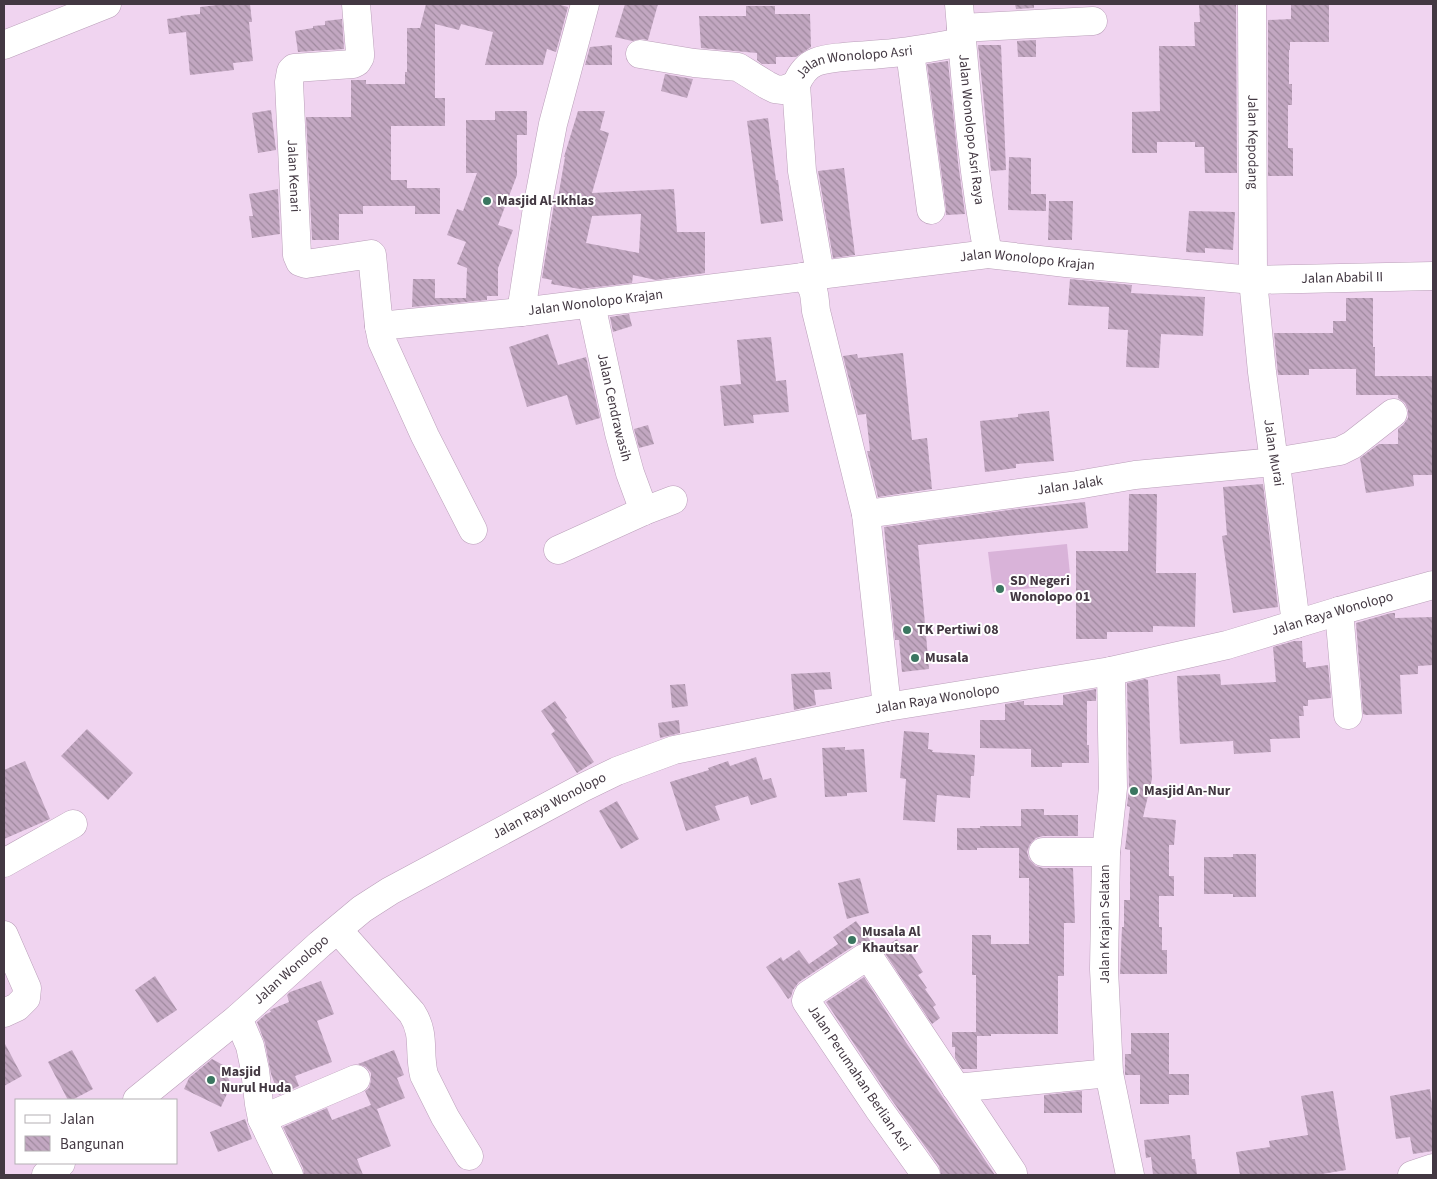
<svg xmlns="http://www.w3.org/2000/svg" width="1437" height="1179" font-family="'Source Sans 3',sans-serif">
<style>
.pitch{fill:#d9b3d9}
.building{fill:url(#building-back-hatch);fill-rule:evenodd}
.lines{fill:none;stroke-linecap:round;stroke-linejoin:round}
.minor-casing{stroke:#ba9fb9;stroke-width:29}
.minor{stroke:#fff;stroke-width:28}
.poi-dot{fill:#3a7660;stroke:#fff;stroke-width:2}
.labels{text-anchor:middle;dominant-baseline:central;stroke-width:4;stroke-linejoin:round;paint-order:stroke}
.street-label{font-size:14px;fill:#433842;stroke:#fff}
.poi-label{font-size:14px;font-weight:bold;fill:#433842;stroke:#fff;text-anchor:start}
</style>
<defs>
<pattern id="building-back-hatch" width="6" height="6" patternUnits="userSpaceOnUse" patternTransform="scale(1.25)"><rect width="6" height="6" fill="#c2a7c1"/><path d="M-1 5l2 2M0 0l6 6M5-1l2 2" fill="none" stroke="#9f899e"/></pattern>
</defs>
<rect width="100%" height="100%" fill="#f0d4f0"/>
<path class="pitch" d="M1067,544l4,40 -78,8 -5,-40z"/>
<g class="building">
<path d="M226,4h24l2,18h-3l4,39 -20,2 1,7 -44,5 -4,-43 -17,2 -2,-15 14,-2 -1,-1 20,-2v-7z"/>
<path d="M426,4h131l11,3 -12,45 -9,-3 -4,16h-58l8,-33 -32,-8 -2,6 -24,-6v74h10v28h-54v54h16v8h33v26h-25v-8h-52v8h-24v26h-27l-6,-123h45v-37h15v4h39v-12h2v-44h13z"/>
<path d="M625,4h33l-10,36 -6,-1 -10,2 -17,-4z"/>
<path d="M1015,4h19v4l-18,1z"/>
<path d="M1199,4h37l1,169h-32l-1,-26h-9v-5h-38v11h-25v-41l28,-1 -1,-65h36l-1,-24h6z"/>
<path d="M1291,4h38v38h-39v8h-1v34h3v21h-4v43h5v28h-25v-156l23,-1z"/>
<path d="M746,6h29v8h35l1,33 -15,10h-20v7h-14l-5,-4v-7l-56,-5 -2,-32h47z"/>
<path d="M342,19l2,30 -46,3 -3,-21 18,-3v-2l12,-1v-4z"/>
<path d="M1036,40v17h-18l-1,-16z"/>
<path d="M612,45v20h-27l5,-18z"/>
<path d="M978,45h23l5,125 -15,1z"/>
<path d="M948,61l10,101 7,52 -19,1v-7l-19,-144z"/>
<path d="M665,74l28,5 -6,19 -26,-7z"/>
<path d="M271,110l5,40 -18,3 -6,-40z"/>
<path d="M495,111h32v24h-10v40l-19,50 15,5 -15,38v28h-11v4l-75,7 1,-28h22v19h31l1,-30 -10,-4 9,-22 -19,-7 10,-26 6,2 14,-38h-11v-53h29z"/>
<path d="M578,111h27l-5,19 9,3 -17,60 82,-4 3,43h28v41l-49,7 -23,-5 -1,8 -52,6 -29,-5 1,-4 -10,-2 13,-80h3l7,-41h-1zM641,214l-2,39 -53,-10 6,-27z"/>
<path d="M768,118l8,62h2l5,41 -22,3 -14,-103z"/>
<path d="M1009,157l22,1v36h15v17l-38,-1z"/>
<path d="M844,168l11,87 -22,3 -15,-87z"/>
<path d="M278,189l2,45 -28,4 -3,-22h4l-4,-22z"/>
<path d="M1049,201h24l-1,39h-24z"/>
<path d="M1189,211l46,1 -2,38 -28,-2v5l-19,-1z"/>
<path d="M1070,279l62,6 -1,8 74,4 -2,39 -42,-2 -2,34 -33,-1 2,-37 -20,-1 1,-22 -41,-2z"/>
<path d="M1346,298h27v49h2v29h57l1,99h-20l1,11 -48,7 -6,-35 19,-14h19v-15l5,-4 5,-7v-8l-3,-7 -7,-5v-3h-42v-26h-47v6h-31l-4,-42h59v-12h13z"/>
<path d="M629,314l3,12 -19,6 -3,-15z"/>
<path d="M548,334l10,31 28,-8 14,61 -24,7 -9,-30 -40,12 -18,-60z"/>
<path d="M771,337l5,44 10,-1 3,32 -36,3 1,8 -30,3 -4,-40 21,-2 -4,-44z"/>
<path d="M903,353l9,87 15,-2 5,51 -54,8 -11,-46h3l-4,-37 -8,1 -15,-59 14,-2 1,4z"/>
<path d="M1049,411l5,50 -38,3v4l-31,4 -5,-51 38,-4v-3z"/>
<path d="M648,425l6,19 -15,4 -5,-19z"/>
<path d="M1263,484l15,123 -45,6 -11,-77 5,-1 -4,-48z"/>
<path d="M1129,494h28l-1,79h40l-1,54 -42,-1v6h-46v7h-31v-88h52z"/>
<path d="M1085,502l3,26 -170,17 11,124 -27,3 -3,-32h-4l-11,-113 132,-18z"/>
<path d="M1391,613h4v5l38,-1v48l-15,1v8l-18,1 2,39 -36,1 -3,-1 -7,-91z"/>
<path d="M1294,641h8l1,21h3v6l22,-3 3,33 -23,2v6h-5l1,10h-5l1,22 -30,1 1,13 -37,2 -1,-13 -53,3 -3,-68 43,-2 1,11 55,-3 -3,-35z"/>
<path d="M830,672l2,17 -18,1 2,15 -22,5 -3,-36z"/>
<path d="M1145,679l3,1 4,99 -9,38 33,3 -2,25h-5v31h5v20h-15v31h3v23h5v24h-47l2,-47h2v-27h6v-50l-5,-1 5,-42 -3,-1 2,-18 -2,-105z"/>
<path d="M685,684l3,22 -16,2 -2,-23z"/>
<path d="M1096,689v12h-9v44h2v18h-27v4h-31v-18l-51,-1v-28h25v-16l19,-3v4h39v-10z"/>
<path d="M555,701l12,17 -2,1 29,43 -17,11 -26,-39 4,-3 -14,-20z"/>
<path d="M679,720l1,13 -20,5 -2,-15z"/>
<path d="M87,729l46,44 -25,27 -47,-44z"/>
<path d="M904,731l25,2 -1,16 5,1 -1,2 43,3 -1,21h-3l-1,22 -33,-3 -2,27 -32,-2 3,-41 -6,-1z"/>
<path d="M845,747v3l19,-1 3,43 -20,1v3l-22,1 -3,-49z"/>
<path d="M756,757l7,23 8,-2 6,19 -26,8 -3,-9 -33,10 5,14 -34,11 -16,-49 39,-12 -1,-2 20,-7 2,5z"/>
<path d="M25,761l25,58 -46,20v-69z"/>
<path d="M617,801l22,38 -18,10 -22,-38z"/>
<path d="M1021,809h23v6h34v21h-35l-7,2 -6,6 -3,8 2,7 7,7 7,2h30l2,55h-11v53h-6v58h-67v2h-14v33h-15l-7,-11v-11h-3v-15h24v-57h-4v-40h19v9h38v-66h-10v-30h-42v2h-20v-22h23v-2h41z"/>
<path d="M1233,854h23v43h-23v-3h-29v-37h29z"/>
<path d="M860,878l9,35 -22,6 -9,-36z"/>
<path d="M856,921l16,22 -8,-1 -9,3 -56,37 -6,8 -2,7 -3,2 -22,-32 15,-10 2,4 16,-11 10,14 29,-20 -5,-7z"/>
<path d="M897,939l11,16 3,-2 12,19 -5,3 9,13 -2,1 11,16 -3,2 7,11 -8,6 -50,-75z"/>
<path d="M155,976l22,34 -20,13 -22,-33z"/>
<path d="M864,977l41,64 90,134h-54l-2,-9 -48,-67 -65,-97z"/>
<path d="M321,981l13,33 -17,7 15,41 -37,14 4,10 -20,9 -8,-21 -6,-31 -8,-21 9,-8 5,-2 -1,-2 2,-1 17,-7 -2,-7 3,-3z"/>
<path d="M1131,1033h38v41h20v21h-20v9h-29v-29h-15v-21h6z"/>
<path d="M4,1042l18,34 -18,10z"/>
<path d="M72,1050l21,39 -21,11h-4l-20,-38z"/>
<path d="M394,1050l10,25 -7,3 8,20 -28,11 14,37 -34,13 6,16h-59l-1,-7 -20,-41 44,-19 5,12 39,-15 -6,-14 4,-3 2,-7v-8l-5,-6 -8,-3z"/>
<path d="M212,1059l11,6 8,20 -10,22 -37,-18 5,-11z"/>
<path d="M1430,1089l3,24v38l-20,3 -3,-17 -14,2 -6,-43z"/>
<path d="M1082,1091v22h-38v-18z"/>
<path d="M1333,1091l13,79 -30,5h-76l-4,-23 34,-5 -1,-6 39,-6 -7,-39z"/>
<path d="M245,1119l7,20 -34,13 -8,-20z"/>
<path d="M1190,1135l2,24h3l2,16h-44l-2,-18 -5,1 -2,-18z"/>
</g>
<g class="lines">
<defs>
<g id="minor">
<path id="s1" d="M356,4l4,49v4l-3,5 -4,2 -59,4 -3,3 -2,11 8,173 3,7 6,2 65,-10 1,1 7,71 142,-14"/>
<path id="s2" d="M585,4l-32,120 -16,84 -16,104 467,-58 78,9 187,17 180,-4"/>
<path id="s3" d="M959,4c7,83 13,167 29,250"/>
<path id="s4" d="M1252,4l1,276 9,92 12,90 3,10 19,152"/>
<path d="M961,28l132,-7"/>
<path d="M4,45l103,-41"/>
<path d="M910,52l21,158"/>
<path d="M640,54l54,9 44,4 29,18 8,4 8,1 13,-5"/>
<path id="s5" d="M816,274l3,-6 -17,-97 -6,-86c4,-10 10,-19 20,-23 15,-6 48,-6 66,-8 27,-2 54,-7 80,-12"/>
<path d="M803,277c13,10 11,19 13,34l50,203 21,193"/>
<path id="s6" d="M591,304l28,129 11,40 14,38"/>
<path d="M379,326l3,15 43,95 48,94"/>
<path id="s7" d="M866,514l211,-29 58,-10 139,-13 66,-11 12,-6 41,-32"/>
<path d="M558,550l86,-39 29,-11"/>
<path d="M1339,611l9,104"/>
<path d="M1111,671l2,117 -7,64 -2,117 5,104 21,102"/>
<path d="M1043,852h63"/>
<path d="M4,863l69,-39"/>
<path d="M338,930l74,83c14,22 6,38 12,62l21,42 24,39"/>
<path d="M4,935l23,53 -1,10 -9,9 -13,6"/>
<path d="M238,1018l12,28 5,24 4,34 3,15 27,56"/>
<path d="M956,1088l153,-15"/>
<path id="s8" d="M137,1100l101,-82 82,-74 42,-35 28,-18 192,-103 35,-17 57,-21 213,-43 224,-36 116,-26 112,-34 94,-26"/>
<path d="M262,1119l94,-40"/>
<path d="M46,1175l15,-12"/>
<path d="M926,1175l-48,-67 -72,-107 2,-6 56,-37h4l3,2 142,213v2"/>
<path d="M1412,1175l21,-7"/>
</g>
</defs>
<use href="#minor" class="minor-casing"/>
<use href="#minor" class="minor"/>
</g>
<g class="poi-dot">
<circle cx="487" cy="201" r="5"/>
<circle cx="1000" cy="589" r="5"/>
<circle cx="907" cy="630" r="5"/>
<circle cx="915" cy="658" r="5"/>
<circle cx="1134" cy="791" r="5"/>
<circle cx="852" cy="940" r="5"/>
<circle cx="211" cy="1080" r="5"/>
</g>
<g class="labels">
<g class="street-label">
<text stroke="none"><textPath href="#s5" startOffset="260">Jalan Wonolopo Asri</textPath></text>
<text stroke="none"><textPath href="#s3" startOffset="126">Jalan Wonolopo Asri Raya</textPath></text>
<text stroke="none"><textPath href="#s4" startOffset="138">Jalan Kepodang</textPath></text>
<text stroke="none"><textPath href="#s1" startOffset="232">Jalan Kenari</textPath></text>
<text stroke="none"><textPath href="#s2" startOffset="825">Jalan Wonolopo Krajan</textPath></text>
<text stroke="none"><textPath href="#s2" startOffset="1141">Jalan Ababil II</textPath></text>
<text stroke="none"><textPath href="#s2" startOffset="390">Jalan Wonolopo Krajan</textPath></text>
<text stroke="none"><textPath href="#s6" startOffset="106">Jalan Cendrawasih</textPath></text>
<text stroke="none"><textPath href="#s4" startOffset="450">Jalan Murai</textPath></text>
<text stroke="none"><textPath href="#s7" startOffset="206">Jalan Jalak</textPath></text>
<text stroke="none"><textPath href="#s8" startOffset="1319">Jalan Raya Wonolopo</textPath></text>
<text stroke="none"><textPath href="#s8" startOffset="914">Jalan Raya Wonolopo</textPath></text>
<text stroke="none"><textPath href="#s8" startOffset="509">Jalan Raya Wonolopo</textPath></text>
<text transform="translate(1105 924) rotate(-90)">Jalan Krajan Selatan</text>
<text stroke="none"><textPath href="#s8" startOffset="202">Jalan Wonolopo</textPath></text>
<text transform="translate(859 1078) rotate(56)">Jalan Perumahan Berlian Asri</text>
</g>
<g class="poi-label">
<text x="497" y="201">Masjid Al-Ikhlas</text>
<text x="1010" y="581">SD Negeri<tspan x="1010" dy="16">Wonolopo 01</tspan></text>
<text x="917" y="630">TK Pertiwi 08</text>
<text x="925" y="658">Musala</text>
<text x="1144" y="791">Masjid An-Nur</text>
<text x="862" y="932">Musala Al<tspan x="862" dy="16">Khautsar</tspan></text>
<text x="221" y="1072">Masjid<tspan x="221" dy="16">Nurul Huda</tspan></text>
</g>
</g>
<rect width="1437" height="1179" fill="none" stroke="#433842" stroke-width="10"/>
<rect x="15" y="1099" width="162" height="65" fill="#ffffff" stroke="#b4afb3"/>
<rect x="25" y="1115" width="25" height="8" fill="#ffffff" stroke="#b4afb3"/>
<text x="60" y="1124" font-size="15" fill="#433842">Jalan</text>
<rect x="25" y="1136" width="25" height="15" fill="url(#building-back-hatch)" stroke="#b4afb3"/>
<text x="60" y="1149" font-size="15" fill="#433842">Bangunan</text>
</svg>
